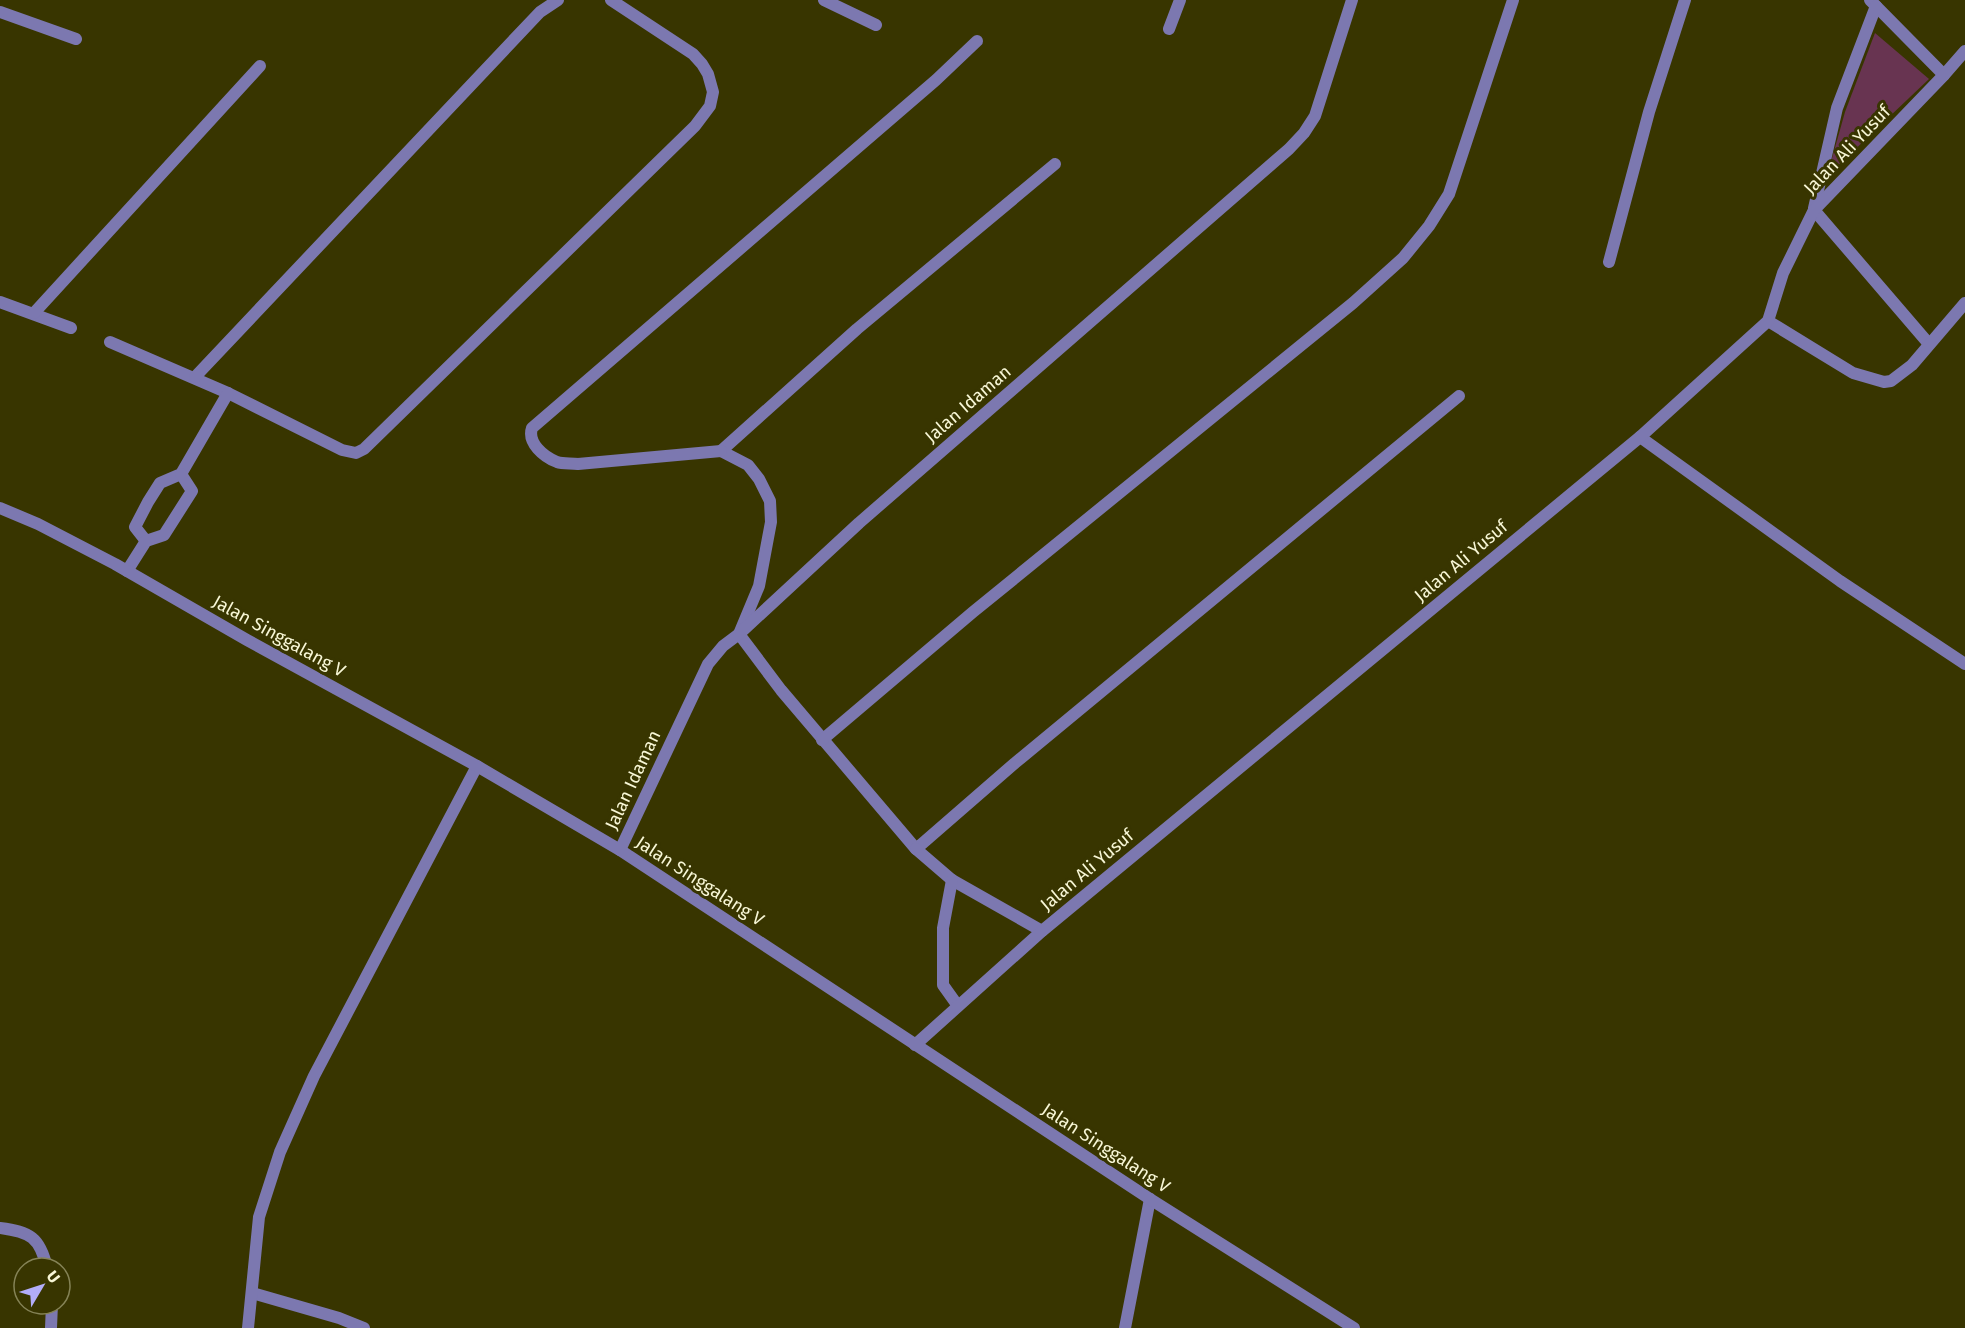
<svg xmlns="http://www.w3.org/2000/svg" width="1965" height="1328" font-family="'Fira Sans',sans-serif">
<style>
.green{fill:#683451}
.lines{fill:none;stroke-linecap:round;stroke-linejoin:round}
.minor{stroke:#7c78b0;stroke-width:12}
.tertiary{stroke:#7c78b0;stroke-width:12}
.labels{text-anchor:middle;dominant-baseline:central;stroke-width:6;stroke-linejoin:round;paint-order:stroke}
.street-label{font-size:18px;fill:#f8f7d6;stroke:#383500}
</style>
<rect width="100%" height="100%" fill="#383500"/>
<path class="green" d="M1875,33l54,46 -102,97 18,-64z"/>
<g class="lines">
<g class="minor">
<path d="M824,0l52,25"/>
<path d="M1870,0l74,75"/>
<path d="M0,12l76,27"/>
<path d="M1169,29l11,-29"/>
<path d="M1055,164l-198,165 -136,122 27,14 11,14 11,22 1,21 -12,64 -20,48 42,56 135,159 99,-86 444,-367"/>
<path d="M1814,208l23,-100 39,-102"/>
<path d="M1814,210l115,134"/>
<path d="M1609,262l40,-150 36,-112"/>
<path d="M0,302l71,26"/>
<path d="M34,313l226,-247"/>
<path d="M1768,321l85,52 31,9 7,-1 21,-16 53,-62"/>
<path d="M110,342l118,51 114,57 14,3 8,-4 331,-323 15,-20 3,-14 -5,-18 -6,-10 -9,-10 -82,-54"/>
<path d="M195,377l345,-365 18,-12"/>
<path d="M1640,437l200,144 125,83"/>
<path d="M721,451l-143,13c-7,-1 -15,0 -21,-2 -13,-5 -30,-19 -25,-34l404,-348 41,-39"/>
<path d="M146,541l-11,-14 13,-25 12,-19 21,-9 47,-81"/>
<path d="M127,571l19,-30 18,-6 28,-44 -11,-17"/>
<path d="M822,740l151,-128 380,-309 50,-45 26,-32 20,-32 64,-194"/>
<path d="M916,849l36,31 90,51"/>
<path d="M620,850l88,-186 15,-18 16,-12 120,-111 430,-374 15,-16 11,-17 37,-116"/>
<path d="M952,880l-9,48v57l15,21"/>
<path d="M915,1045l127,-114 598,-494 128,-116 15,-48 31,-63 130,-135 21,-24"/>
<path d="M0,1228c30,4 40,9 47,40"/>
<path d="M252,1293l87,25 25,10"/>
<path d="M51,1328l1,-24"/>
<path d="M248,1328l11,-111 21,-65 34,-76 163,-310"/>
<path d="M1125,1328l25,-129"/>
</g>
<path class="tertiary" d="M0,508l38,16 77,40 132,76 230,126 143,84 530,349 204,129"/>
</g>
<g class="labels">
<g class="street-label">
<text transform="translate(1847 150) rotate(-46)">Jalan Ali Yusuf</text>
<text transform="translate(968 404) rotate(-41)">Jalan Idaman</text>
<text transform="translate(1461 561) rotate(-40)">Jalan Ali Yusuf</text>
<text transform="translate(279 636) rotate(29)">Jalan Singgalang V</text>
<text transform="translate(633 780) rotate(-65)">Jalan Idaman</text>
<text transform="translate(1087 870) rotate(-40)">Jalan Ali Yusuf</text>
<text transform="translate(700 881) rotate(33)">Jalan Singgalang V</text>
<text transform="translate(1106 1148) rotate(33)">Jalan Singgalang V</text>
</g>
</g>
<g transform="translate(42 1286) rotate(51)"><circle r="28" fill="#383500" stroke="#858356" stroke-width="1.5"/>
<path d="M0-4.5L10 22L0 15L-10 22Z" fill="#b2adf9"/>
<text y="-9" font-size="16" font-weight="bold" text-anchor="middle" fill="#f8f7d6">U</text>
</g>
</svg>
